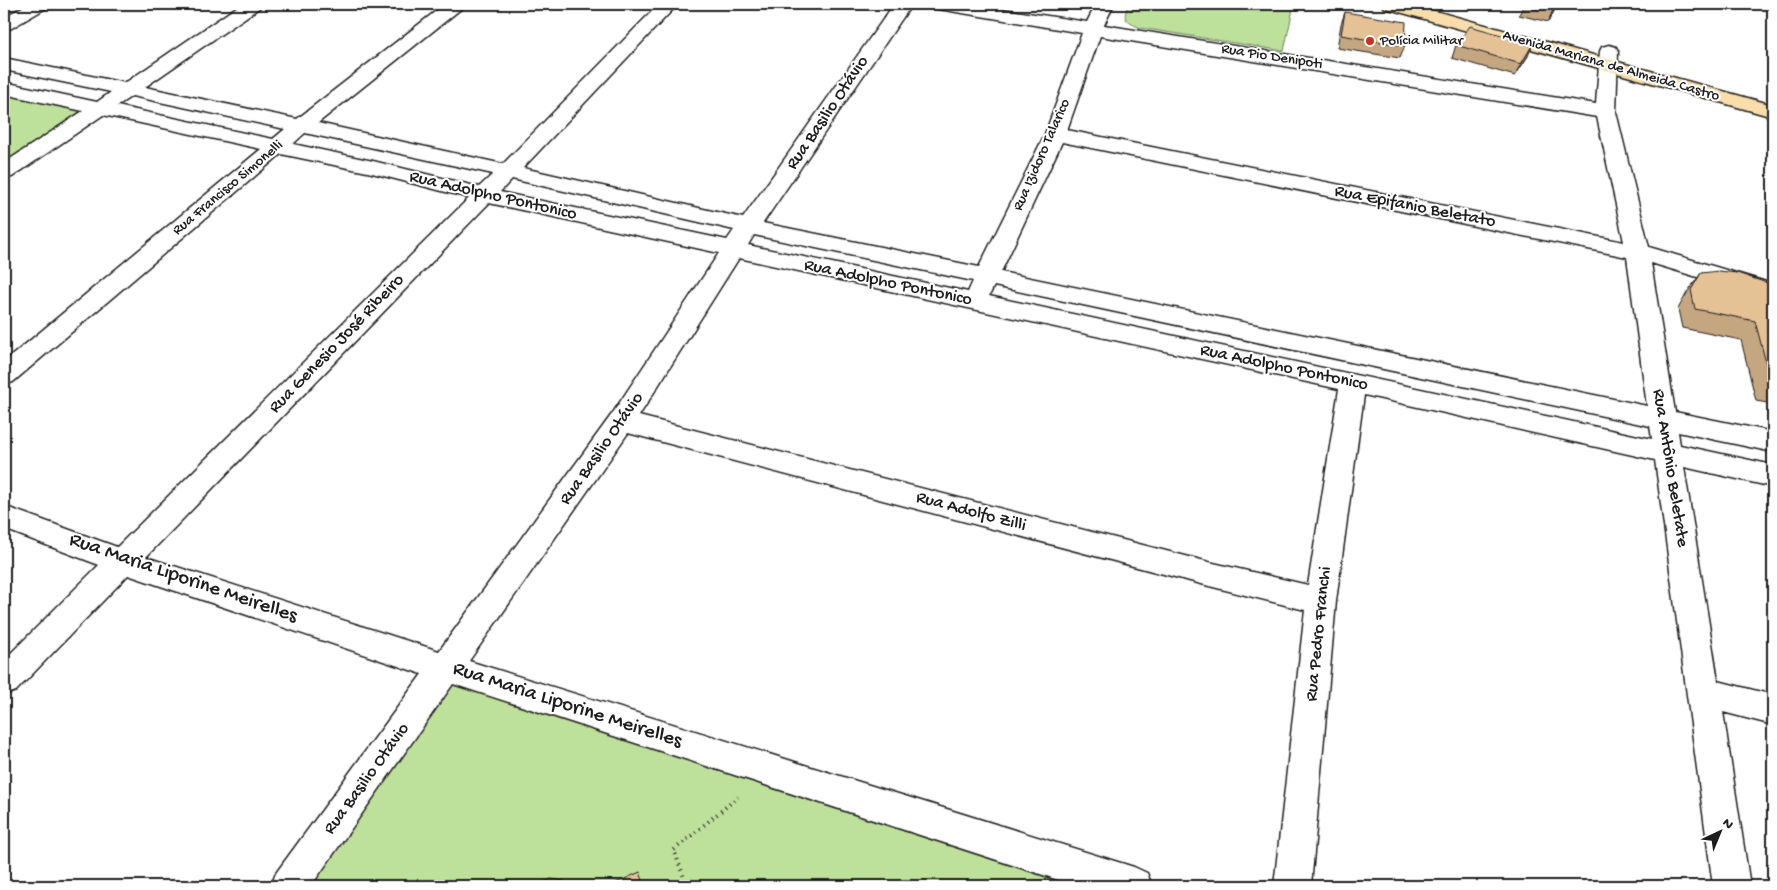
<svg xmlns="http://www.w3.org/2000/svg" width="1777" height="890" font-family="'Gochi Hand',sans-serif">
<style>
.green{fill:#bde09a;stroke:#6c7e5b}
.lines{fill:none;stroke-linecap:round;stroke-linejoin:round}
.minor-casing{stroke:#1c1c1c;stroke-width:3}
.major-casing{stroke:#1c1c1c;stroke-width:3}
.path{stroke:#1c1c1c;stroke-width:4;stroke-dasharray:1 4.5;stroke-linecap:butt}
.minor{fill:#fff;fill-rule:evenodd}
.major{fill:#f9deab;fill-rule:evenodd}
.wall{fill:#c4a781;stroke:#1c1c1c}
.shaded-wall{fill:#a08869;stroke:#1c1c1c}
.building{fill:#e4c296;stroke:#1c1c1c}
.poi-dot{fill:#c8321e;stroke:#fff;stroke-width:2}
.labels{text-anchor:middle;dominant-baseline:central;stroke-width:4;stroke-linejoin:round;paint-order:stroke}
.far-poi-label{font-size:15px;fill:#1c1c1c;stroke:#fff;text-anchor:start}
.far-street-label{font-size:15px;fill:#1c1c1c;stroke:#fff}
.street-label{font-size:18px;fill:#1c1c1c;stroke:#fff}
.near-street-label{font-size:21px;fill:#1c1c1c;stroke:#fff}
</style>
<rect width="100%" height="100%" fill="#fff"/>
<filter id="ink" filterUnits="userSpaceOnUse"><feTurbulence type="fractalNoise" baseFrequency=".02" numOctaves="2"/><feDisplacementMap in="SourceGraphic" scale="10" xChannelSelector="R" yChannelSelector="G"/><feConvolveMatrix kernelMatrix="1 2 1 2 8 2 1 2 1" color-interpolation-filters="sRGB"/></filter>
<g filter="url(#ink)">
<g class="green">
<path d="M1129,4h165l-10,47 -143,-23c-15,-6 -20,-9 -12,-24z"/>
<path d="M4,94l79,16 -79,53z"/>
<path d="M444,672l659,214h-808z"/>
</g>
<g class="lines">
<defs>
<g id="minor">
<path d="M28,4h21l-3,4 -36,21 -6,1v-13z"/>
<path d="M241,4h21l-3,4 -114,79 152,32 148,-115h20l-3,4 -144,115 185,41 156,-160h19l-155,164 220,50 151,-214h18l-149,219 216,44 66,-133 37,-101 -150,-25 -3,-4h41l117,18 9,-18h18l-10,21 492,79 4,-53 2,-4 7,-2 7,2 2,4 -2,61 33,135 124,37v16l-122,-37 24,149 98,20v20l-95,-20 2,13 93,20v22l-89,-20 34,214 55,14v30l-50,-13 27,174h-37l-58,-426 -291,-65 -28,206 -25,285h-37l31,-276 -96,-24 -581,-153 -159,228 665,206 13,6 5,13h-75l-624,-202 -142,202h-40l5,-13 146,-199 -294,-99 -112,116 -12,4v-35l95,-95 -95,-36v-23l113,41 352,-349 -97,-25 -91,-19 -268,228 -9,3v-23l257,-213 -158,-34 -91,62 -8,1v-15l79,-52 -79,-17v-12l93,20 14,-10 -107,-22v-12l121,25zM1100,36l497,81 27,125 -557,-112zM132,96l153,33 -12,10 -156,-33zM305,133l188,41 -14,13 -106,-26 -80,-17zM1062,142l565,115 20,149 -646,-134zM512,179l222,51 -7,10 -227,-48zM489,203l230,50 -107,161 -173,237 -293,-94zM754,235l219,46 -5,11 -220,-47zM739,258l600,131 -31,196 -99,-23 -570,-146zM994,286l656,140 2,13 -663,-143z"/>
</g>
<path id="major" d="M1382,4h28l363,101v12l-388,-109z"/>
</defs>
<use href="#minor" class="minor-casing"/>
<use href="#major" class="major-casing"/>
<path class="path" d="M687,886l-13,-36 64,-53"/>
<use href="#minor" class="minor"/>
<use href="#major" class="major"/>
</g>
<g class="wall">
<path d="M1524,4h34l-10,18 -29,-7z"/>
<path d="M1345,12l60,34 -5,12 -63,-10 4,-24z"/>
<path d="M1456,45l72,11 -13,20 -63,-18z"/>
<path d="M1701,273l72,12v119l-17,-3 -15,-61 -59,-12 -4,-19 10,-18z"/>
</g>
<g class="shaded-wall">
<path d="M1556,4h2l-10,18 5,-12z"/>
<path d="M1533,44l-5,12 -13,20 6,-12z"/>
</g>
<g class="building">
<path d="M1529,4h27l-3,6z"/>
<path d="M1345,12l61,10 -1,24 -64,-11z"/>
<path d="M1470,26l63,18 -12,20 -65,-19z"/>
<path d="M1719,271l18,2 36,12v98l-2,-1 -16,-61 -60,-12 -4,-19 10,-17z"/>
<path d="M640,872l5,14h-36z"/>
<path d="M551,879l13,2 2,5h-32z"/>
</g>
</g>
<circle class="poi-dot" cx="1370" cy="41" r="5"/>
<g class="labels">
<g class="far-poi-label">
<text x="1380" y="41">Polícia Militar</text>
</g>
<g class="far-street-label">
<text transform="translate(1272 57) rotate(9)">Rua Pio Denipoti</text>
<text transform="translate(1611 66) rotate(16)">Avenida Mariana de Almeida Castro</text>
<text transform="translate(1042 155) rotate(-66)">Rua Izidoro Talarico</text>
<text transform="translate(228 188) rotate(-40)">Rua Francisco Simonelli</text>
</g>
<g class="street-label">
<text transform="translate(828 113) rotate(-56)">Rua Basilio Otávio</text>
<text transform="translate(493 196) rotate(13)">Rua Adolpho Pontonico</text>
<text transform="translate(1415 207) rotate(11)">Rua Epifanio Beletato</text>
<text transform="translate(888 283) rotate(12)">Rua Adolpho Pontonico</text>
<text transform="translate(337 344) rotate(-46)">Rua Genesio José Ribeiro</text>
<text transform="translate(1284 368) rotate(12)">Rua Adolpho Pontonico</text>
<text transform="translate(602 449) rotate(-55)">Rua Basilio Otávio</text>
<text transform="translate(1670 468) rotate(81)">Rua Antônio Beletate</text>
<text transform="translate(971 512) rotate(15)">Rua Adolfo Zilli</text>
<text transform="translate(1319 634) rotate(-84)">Rua Pedro Franchi</text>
<text transform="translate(367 779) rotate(-54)">Rua Basilio Otávio</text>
</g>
<g class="near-street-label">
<text transform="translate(183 579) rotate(19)">Rua Maria Liporine Meirelles</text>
<text transform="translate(567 706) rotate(18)">Rua Maria Liporine Meirelles</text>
</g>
</g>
<rect width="1777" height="890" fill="none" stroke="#fff" stroke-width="20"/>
<rect x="10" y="10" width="1757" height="870" fill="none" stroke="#1c1c1c" stroke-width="2" filter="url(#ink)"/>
<g transform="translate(1720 832) rotate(44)" stroke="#ffffff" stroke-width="4" paint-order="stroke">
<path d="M0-4L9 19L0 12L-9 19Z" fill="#1c1c1c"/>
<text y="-8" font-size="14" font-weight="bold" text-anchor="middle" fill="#1c1c1c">N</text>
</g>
</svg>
